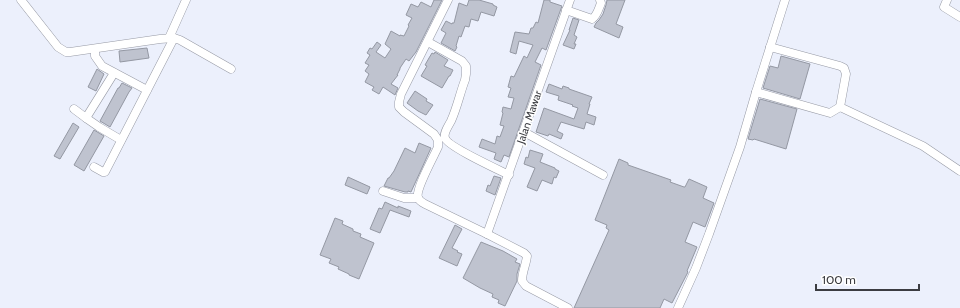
<svg xmlns="http://www.w3.org/2000/svg" width="960" height="308" font-family="Cabin,sans-serif">
<style>
.building{fill:#bfc3cf;stroke:#9498a3}
.lines{fill:none;stroke-linecap:round;stroke-linejoin:round}
.minor-casing{stroke:#979aa5;stroke-width:9}
.minor{stroke:#fff;stroke-width:8}
.labels{text-anchor:middle;dominant-baseline:central;stroke-width:3;stroke-linejoin:round;paint-order:stroke}
.street-label{font-size:11px;fill:#3b3c41;stroke:#fff}
</style>
<rect width="100%" height="100%" fill="#ecf0fc"/>
<g class="building">
<path d="M434,0h8l-26,52 -7,9 -3,-2 -6,9v1l-3,6h1l-7,9 7,4 -3,7 -12,-8 -4,7 -7,-4 2,-3 -9,-5 4,-8 -4,-3 4,-6 -4,-2 5,-8 -3,-2 3,-5 2,1 5,-7 4,3 -5,7 9,6 6,-9 -6,-5 6,-13 9,5v-1l4,1 5,-10 -1,-1 4,-7 -6,-3 5,-11 7,3 3,-5 10,5z"/>
<path d="M469,0h10l14,4v1l4,2 -3,9 -13,-4 -3,9 -7,-2 -2,8 -4,-1 -4,11 -2,-1 -3,10 1,1 -2,4 -14,-8 5,-10 -5,-3 5,-9 6,3v-1h2l5,-20 8,3z"/>
<path d="M544,0h6v2l12,4 -16,44 -4,-2 -7,14 6,3 -32,92 -5,-2 -3,7 -7,-3 2,-6 -17,-6 3,-8 13,5 2,-8 3,1 4,-11 -4,-1 3,-12 -1,-1 1,-5 8,2 3,-11 -6,-1 3,-9 -3,-1 3,-11 3,1 10,-21 3,2 6,-13 -14,-4 -3,13 -6,-2 5,-20 14,2 2,-6h2l3,-6 2,1z"/>
<path d="M607,0h18l-9,24 7,3 -4,11 -25,-11 2,-4 3,-3 4,-6 3,-9z"/>
<path d="M573,18l6,2 -5,15 3,2 -3,7h2l-2,5 -11,-4 7,-15h-1z"/>
<path d="M147,48l2,10 -29,4 -1,-11z"/>
<path d="M435,52l13,8 -4,6 9,4 -3,6h-1l-7,12 -21,-12 6,-10 -2,-1 4,-7 3,-5 2,1z"/>
<path d="M781,56l29,8 -10,35 -37,-11 7,-22 8,2z"/>
<path d="M97,69l7,5 -8,17 -8,-4z"/>
<path d="M122,83l10,5 -3,4 -19,35 -10,-6 18,-33h1z"/>
<path d="M549,84l13,5 1,-3 6,2v1l23,8 -3,7h1l-3,10 9,3 -2,8 -8,-3 -2,7 -23,-7 -4,9 6,3 -2,5 -12,-5 -1,2 -12,-4 8,-24 30,11 4,-11 -6,-2 1,-1 -15,-5 1,-4 -13,-4z"/>
<path d="M415,91l12,8 -1,2 7,4 -7,10 -8,-4 -11,-8z"/>
<path d="M760,99l37,10 -11,40 -32,-10 -1,1 -5,-1z"/>
<path d="M73,123l6,4 -19,32 -6,-3z"/>
<path d="M94,130l10,6 -20,35 -10,-6z"/>
<path d="M419,143l12,5 -20,44 -3,-1v1h-3l-21,-6 4,-8h1l5,-7 11,-23 10,5z"/>
<path d="M530,150l13,4 -3,8 15,6v1l4,2 -3,7 -2,-1 -2,7 -10,-4 -5,11 -10,-4 8,-19 -11,-4 2,-7 2,1z"/>
<path d="M619,159l9,4v2l43,15 -1,2 14,5h1l4,-8 18,8 -4,11 11,5 -9,24 -12,-5 -8,20 12,5 -10,24 1,1 -16,31 -8,-4 -4,9h-86l35,-78 -3,-2 1,-3 -12,-5z"/>
<path d="M494,176l7,2 -6,17 -9,-4 2,-6 2,1z"/>
<path d="M348,177l22,10 -3,7 -22,-9z"/>
<path d="M385,202l13,6v-2l13,5 -2,6 -19,-7 -10,23 -10,-4 9,-21 3,1z"/>
<path d="M335,218l8,3 -1,3 11,5v2l8,3 -1,3 14,6 -15,36 -10,-4v-1l-11,-5 1,-2 -10,-4 2,-4 -11,-4z"/>
<path d="M455,225l7,4 -10,19 6,3 -1,1 5,2 -5,12 -18,-8z"/>
<path d="M481,242l22,9 14,8 -2,3 5,2 -3,10v7l-12,25 -7,-3 1,-3 -7,-3 1,-3 -13,-6 -17,-10z"/>
</g>
<g class="lines">
<defs>
<g id="minor">
<path d="M21,0l37,47 8,5h4l90,-13 14,-1 6,2 51,29"/>
<path d="M448,0l-47,94 -2,8v5l5,5 30,22 4,6v7c-4,9 -23,43 -20,51 1,2 5,5 7,6l62,30 37,19 3,3c-1,9 -5,16 -5,25l4,5 42,22"/>
<path d="M947,0l-3,7 16,10"/>
<path d="M566,10l26,9c5,-3 7,-11 9,-16l-1,-3"/>
<path d="M169,38l17,-38"/>
<path d="M428,42l34,19 4,5v8l-1,6c-5,13 -8,28 -14,41 -2,4 -8,12 -6,17 2,8 54,32 64,37"/>
<path d="M770,47l70,19 4,2 2,6 -6,33 83,39 37,25"/>
<path d="M95,49v7l7,10 45,24"/>
<path d="M756,92l74,21 10,-6"/>
<path d="M74,109l12,9 28,-45"/>
<path d="M86,118l13,9 22,13"/>
<path d="M524,132l79,43"/>
<path d="M94,167l9,5h2l69,-134"/>
<path d="M383,191l21,7h14"/>
<path d="M487,234l83,-234"/>
<path d="M678,308l18,-40 13,-34 31,-87 16,-55 29,-92"/>
</g>
</defs>
<use href="#minor" class="minor-casing"/>
<use href="#minor" class="minor"/>
</g>
<g class="labels">
<g class="street-label">
<text transform="translate(529 117) rotate(-71)">Jalan Mawar</text>
</g>
</g>
<path d="M816 284v6h103v-6" fill="none" stroke="#3b3c41" stroke-width="2"/>
<text x="822" y="284" font-size="12" fill="#3b3c41" stroke="#ffffff" stroke-width="3" paint-order="stroke">100 m</text>
</svg>
